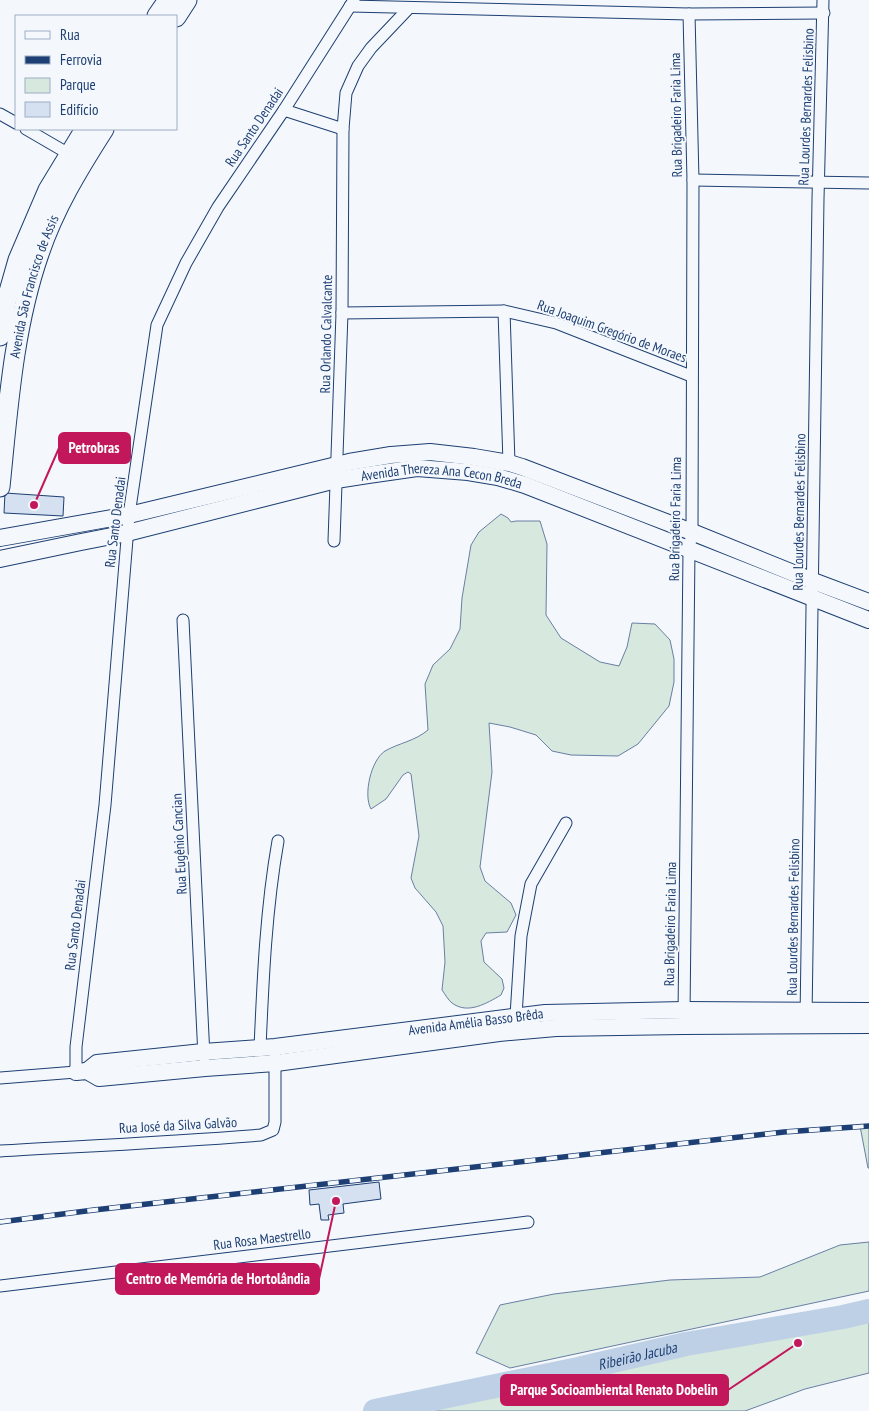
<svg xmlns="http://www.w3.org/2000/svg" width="869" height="1411" font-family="'PT Sans Narrow',sans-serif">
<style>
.green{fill:#d7e8df;stroke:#687fa3}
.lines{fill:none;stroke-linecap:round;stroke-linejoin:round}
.river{stroke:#bed0e5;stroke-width:24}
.building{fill:#d5e0f0;stroke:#1d3f73}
.street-casing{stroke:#1d3f73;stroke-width:13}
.secondary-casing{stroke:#1d3f73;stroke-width:18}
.primary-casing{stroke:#1d3f73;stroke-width:21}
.street{stroke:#f4f7fb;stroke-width:11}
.secondary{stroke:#f4f7fb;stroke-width:16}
.primary{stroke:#f4f7fb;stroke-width:19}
.rail-casing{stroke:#1d3f73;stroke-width:5.5}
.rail{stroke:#f4f7fb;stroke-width:4;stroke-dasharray:11;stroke-linecap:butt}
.labels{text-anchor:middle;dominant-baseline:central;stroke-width:4;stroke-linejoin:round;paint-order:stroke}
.street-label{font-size:14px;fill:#1d3f73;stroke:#f4f7fb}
.water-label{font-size:15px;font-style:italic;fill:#1d3f73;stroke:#f4f7fb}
.leader{fill:none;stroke:#c2185b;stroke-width:2}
.callout-dot{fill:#c2185b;stroke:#f4f7fb;stroke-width:2}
.callout{fill:#c2185b;stroke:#c2185b;stroke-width:2}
.callout-label{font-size:15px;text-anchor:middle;font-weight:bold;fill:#fff}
</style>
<rect width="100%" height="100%" fill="#f4f7fb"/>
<g class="green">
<path d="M501,514l7,4 3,4 5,-1h24l7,23 -1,71 15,23 39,24 19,4 8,-19 5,-24 23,1 15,16 4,19v23l-5,24 -31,38 -20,12 -47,-1 -19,-4 -16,-16 -26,-8 -21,-4 3,49 -12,95 5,14 26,22 5,12 -9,17 -21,1 -5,8 3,21 18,17 2,9 -3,7c-14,8 -33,20 -49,8 -4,-3 -7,-9 -10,-13l3,-28 -2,-36 -7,-14 -21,-24 -4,-10 8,-42 -8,-62 -3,-2 -5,3 -17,24 -15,10c-8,-14 0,-49 14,-58 14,-8 30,-10 43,-21l-3,-46 8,-19 17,-16 10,-20 2,-31 9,-53 8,-13z"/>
<path d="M860,1126h9v42h-1z"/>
<path d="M869,1242v49l-359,77 -34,-15 24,-48 54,-11 116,-14 90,-3 80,-32z"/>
<path d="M869,1313v60l-64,16 -60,22h-331l47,-9 101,-25z"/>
</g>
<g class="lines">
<path class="river" id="s1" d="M375,1411l203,-42 108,-25 157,-27 26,-6"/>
</g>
<g class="building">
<path d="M5,493l59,4 -1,19 -59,-3z"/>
<path d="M379,1182l2,17 -38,5 1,9 -16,2 1,5h-8l-2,-16 -9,1 -1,-15z"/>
</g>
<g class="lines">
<defs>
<g id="street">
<path d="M350,6l339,8 135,-1"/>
<path d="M284,110l59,19"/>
<path d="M0,114l16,9"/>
<path d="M26,129l43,25"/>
<path d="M693,180l176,3"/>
<path d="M504,311l5,152"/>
<path d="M342,313l162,-2 52,12 135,53"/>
<path d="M334,541l8,-228 1,-184 3,-36 12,-27 13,-18 38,-40"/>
<path d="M183,620l21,437"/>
<path d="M516,1016l5,-80 10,-52 35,-61"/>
<path d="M684,1016l5,-466 3,-18 1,-352 -4,-166"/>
<path d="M806,1018l12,-819 5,-199"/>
<path d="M260,1048c3,-70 6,-139 18,-207"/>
<path d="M0,1078l76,-6v-25l29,-242 24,-290 28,-190 29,-62 32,-56 66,-97 70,-110"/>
<path d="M0,1151c87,-5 174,-9 261,-16l12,-5 2,-8v-65"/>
<path d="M0,1286l528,-64"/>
</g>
<g id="secondary">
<path d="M0,538l129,-23 220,-53 42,-7 39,-3 44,5 35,6 13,4 170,65 121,49 56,21"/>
<path id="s2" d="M0,559l81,-17 46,-9 209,-53 32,-5 49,-7 51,4 30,5 27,8 344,135"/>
<path id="s3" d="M87,1071l10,-8 106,-11 72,-5 270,-34 139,-3 185,1"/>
<path d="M76,1072l11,-1 12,7 106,-10 71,-5 223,-30 57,-5 127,-2 186,-1"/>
</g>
<g id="primary">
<path d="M157,16l11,-16"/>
<path d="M176,17l11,-17"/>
<path d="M0,336l6,-34 12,-42 30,-70 37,-61"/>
<path id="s4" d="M0,487c8,-78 13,-158 39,-233 15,-45 40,-86 65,-125"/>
</g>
</defs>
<use href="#street" class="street-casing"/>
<use href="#secondary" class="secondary-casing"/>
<use href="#primary" class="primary-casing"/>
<use href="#street" class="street"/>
<use href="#secondary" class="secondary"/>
<use href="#primary" class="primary"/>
<defs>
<path id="rail" d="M0,1222l94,-12 690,-78 85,-6"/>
</defs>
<use href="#rail" class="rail-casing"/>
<use href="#rail" class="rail"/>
</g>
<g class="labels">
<g class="street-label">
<text transform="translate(806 107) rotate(-88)">Rua Lourdes Bernardes Felisbino</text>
<text transform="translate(676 115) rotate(-91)">Rua Brigadeiro Faria Lima</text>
<text transform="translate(254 127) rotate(-56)">Rua Santo Denadai</text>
<text stroke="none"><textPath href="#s4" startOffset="204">Avenida São Francisco de Assis</textPath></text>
<text transform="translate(612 331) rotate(20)">Rua Joaquim Gregório de Moraes</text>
<text transform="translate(326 334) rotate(-89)">Rua Orlando Calvalcante</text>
<text stroke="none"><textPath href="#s2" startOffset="452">Avenida Thereza Ana Cecon Breda</textPath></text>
<text transform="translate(799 512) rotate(-89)">Rua Lourdes Bernardes Felisbino</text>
<text transform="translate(675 519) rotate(-89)">Rua Brigadeiro Faria Lima</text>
<text transform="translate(115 522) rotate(-83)">Rua Santo Denadai</text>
<text transform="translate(179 844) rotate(-93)">Rua Eugênio Cancian</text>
<text transform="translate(793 917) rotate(-89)">Rua Lourdes Bernardes Felisbino</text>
<text transform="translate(670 924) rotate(-89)">Rua Brigadeiro Faria Lima</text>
<text transform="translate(75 925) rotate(-83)">Rua Santo Denadai</text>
<text stroke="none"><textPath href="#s3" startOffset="394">Avenida Amélia Basso Brêda</textPath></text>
<text transform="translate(178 1125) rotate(-3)">Rua José da Silva Galvão</text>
<text transform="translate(262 1239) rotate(-7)">Rua Rosa Maestrello</text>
</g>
<g class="water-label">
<text stroke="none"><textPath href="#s1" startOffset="268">Ribeirão Jacuba</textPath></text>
</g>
</g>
<path class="leader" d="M34 505L59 448M336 1201L319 1279M798 1343L728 1390"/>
<g class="callout-dot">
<circle cx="34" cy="505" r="5"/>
<circle cx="336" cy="1201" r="5"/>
<circle cx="798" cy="1343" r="5"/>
</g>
<g class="callout">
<rect x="59" y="433" width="71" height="30" rx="5"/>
<rect x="116" y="1264" width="203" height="30" rx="5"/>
<rect x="501" y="1375" width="227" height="30" rx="5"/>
</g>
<g class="callout-label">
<text x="94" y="453">Petrobras</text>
<text x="218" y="1284">Centro de Memória de Hortolândia</text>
<text x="614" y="1395">Parque Socioambiental Renato Dobelin</text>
</g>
<rect x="15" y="15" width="162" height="115" fill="#f4f7fb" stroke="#9eadc5"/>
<rect x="25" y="31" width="25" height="8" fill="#f4f7fb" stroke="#9eadc5"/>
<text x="60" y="40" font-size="15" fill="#1d3f73">Rua</text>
<rect x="25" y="56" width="25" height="8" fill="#1d3f73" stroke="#9eadc5"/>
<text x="60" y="65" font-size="15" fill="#1d3f73">Ferrovia</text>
<rect x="25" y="78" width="25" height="15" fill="#d7e8df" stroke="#9eadc5"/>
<text x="60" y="90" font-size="15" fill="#1d3f73">Parque</text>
<rect x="25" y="102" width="25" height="15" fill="#d5e0f0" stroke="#9eadc5"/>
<text x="60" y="115" font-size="15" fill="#1d3f73">Edifício</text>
</svg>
